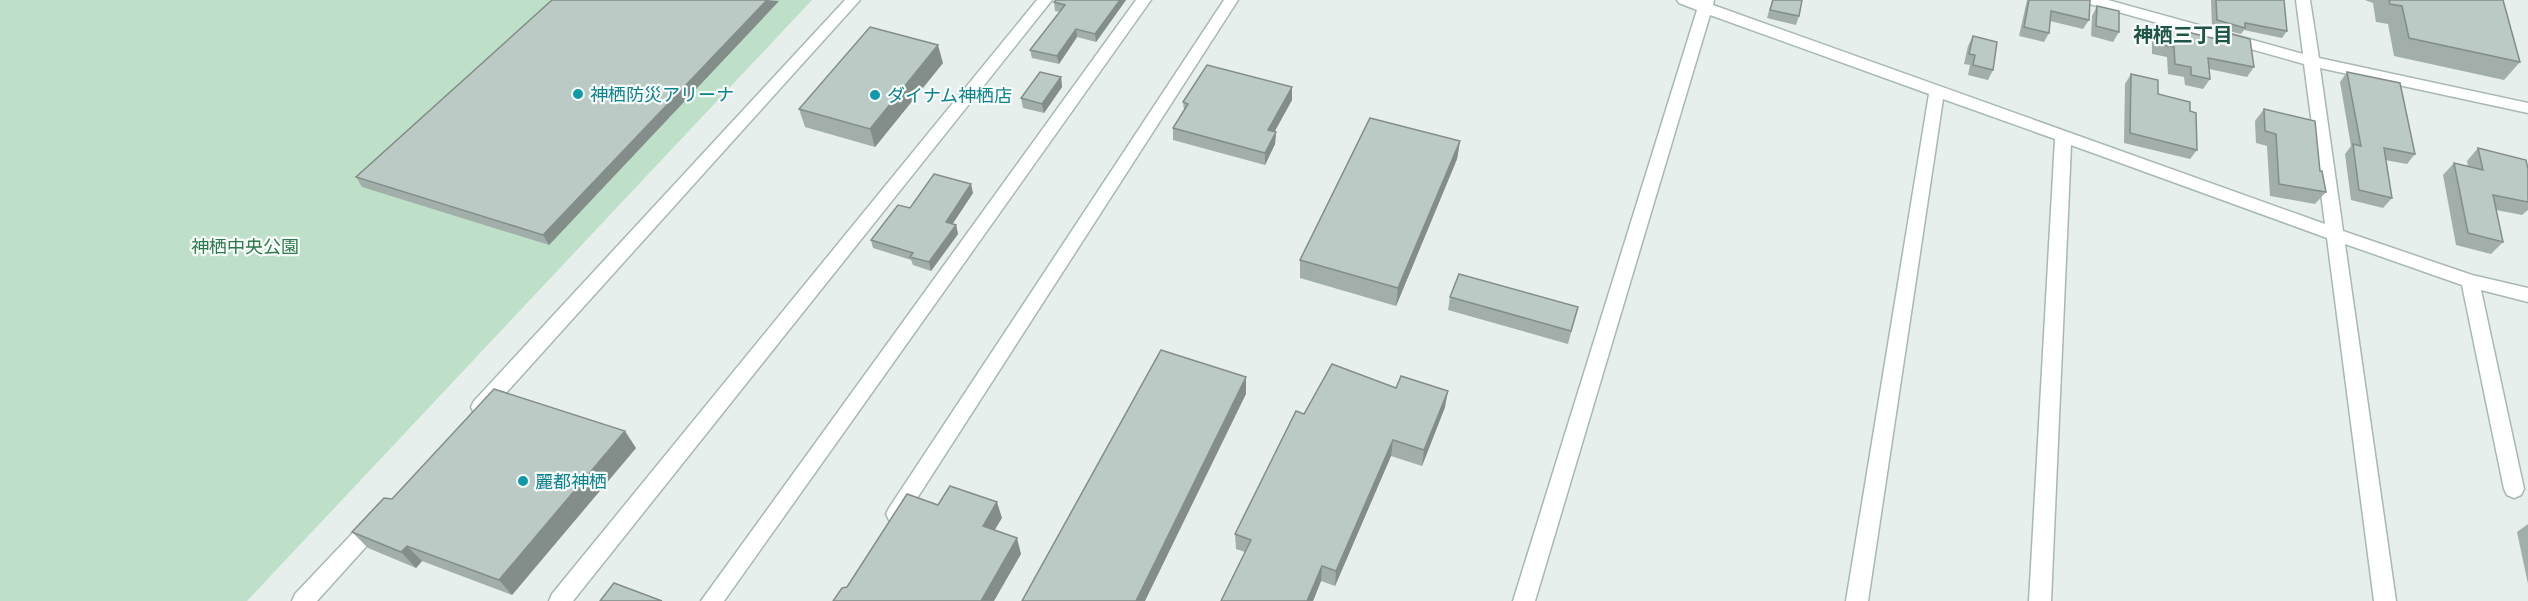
<svg xmlns="http://www.w3.org/2000/svg" width="2528" height="601" font-family="'Roboto Condensed','Noto Sans JP',sans-serif">
<style>
.green{fill:#bfe0c8}
.lines{fill:none;stroke-linecap:round;stroke-linejoin:round}
.minor-casing{stroke:#a8b8b2;stroke-width:3}
.minor{fill:#fff;fill-rule:evenodd}
.wall{fill:#a1aea9}
.shaded-wall{fill:#838d89}
.building{fill:#bbcac4;stroke:#838d89;stroke-width:1.5}
.culture-dot{fill:#0f9aa8;stroke:#f7fbf9;stroke-width:2}
.labels{text-anchor:middle;dominant-baseline:central;stroke-width:4.5;stroke-linejoin:round;paint-order:stroke}
.culture-label{font-size:18px;fill:#0d838f;stroke:#f7fbf9;text-anchor:start}
.park-label{font-size:18px;fill:#2d7a4b;stroke:#f7fbf9}
.neighbourhood-label{font-size:20px;font-weight:bold;fill:#1f5548;stroke:#f7fbf9}
</style>
<rect width="100%" height="100%" fill="#e6efeb"/>
<path class="green" d="M0,0h812l-565,601h-247z"/>
<g class="lines">
<defs>
<g id="minor">
<path d="M845,0h15l-372,413 -7,2 -7,-2 -3,-6 3,-6z"/>
<path d="M1037,0h15l-479,601h-24l3,-7z"/>
<path d="M1136,0h15l-427,601h-23z"/>
<path d="M1224,0h14l-335,520 -7,3 -7,-3 -3,-6 3,-6z"/>
<path d="M1677,0h37l-1,5 612,219 -21,-160 -218,-61 -2,-3h24l195,54 -7,-54h14l9,58 209,45v10l-208,-45 23,163 129,44 56,13v14l-47,-12 43,199 -3,6 -7,3 -7,-3 -3,-6 -42,-204 -117,-41 51,357h-22l-47,-363 -256,-93 -20,456h-22l26,-462 -112,-40 -75,502h-22l83,-507 -219,-79 -175,586h-22l184,-591 -18,-7z"/>
<path d="M375,514l7,3 3,6 -3,6 -65,72h-25l3,-7 73,-77z"/>
</g>
</defs>
<use href="#minor" class="minor-casing"/>
<use href="#minor" class="minor"/>
</g>
<g class="wall">
<path d="M1056,0h70l-30,42 -19,-5 -18,27 -27,-6 -2,-8 30,-38 -5,-1 -1,-9z"/>
<path d="M1772,0h30l-3,16 -3,9 -29,-7z"/>
<path d="M2027,0h63l-1,20 -6,9 -33,-8 -1,12 -5,9 -25,-6z"/>
<path d="M2211,0h73l3,31 -5,7 -38,-8 -3,4 -29,-7z"/>
<path d="M2365,0h138l17,62 -16,18 -110,-24 -6,-32 -12,-2 -3,-19z"/>
<path d="M779,1l-230,244 -187,-58 -6,-10z"/>
<path d="M2097,6l22,26 -6,10 -22,-6 1,-20z"/>
<path d="M2158,25l54,13 4,-7 38,36 -7,10 -38,-8 1,10 -7,10 -18,-4 -1,-8 -16,-3 -1,-17 -15,-3v-19z"/>
<path d="M1973,36l20,34 -5,10 -20,-5 2,-10 -6,-1 4,-18z"/>
<path d="M943,63l-68,84 -70,-20 -6,-18z"/>
<path d="M2347,72l68,82 -8,10 -22,-4 7,38 -9,10 -32,-8 -6,-46 6,-8 -11,-64z"/>
<path d="M2131,74l27,20 32,17 7,39 -7,9 -66,-16 1,-59z"/>
<path d="M1061,77l1,10 -18,26 -21,-5 -2,-10z"/>
<path d="M1292,87v13l-17,31 1,1 -1,12 -10,21 -92,-25v-12l11,-18 -1,-8z"/>
<path d="M2264,109l62,83 -11,12 -45,-8 -3,-50 -11,-3 -1,-22z"/>
<path d="M1460,141l-3,18 -61,147 -96,-28v-18z"/>
<path d="M2478,148l50,21v41l-6,5 -26,-5 7,32 -12,12 -35,-9 -13,-70 11,-12 14,3 -1,-5z"/>
<path d="M973,193l-21,31 4,1 2,9 -27,37 -18,-6 -2,-5 -38,-12 -2,-8 39,-32z"/>
<path d="M1450,297l128,10 -10,37 -120,-34z"/>
<path d="M1396,388l49,19 -23,59 -31,-10 -56,130 -14,-5 -8,20h-92l24,-49 -9,-3 -1,-15 69,-120z"/>
<path d="M636,448l-124,147 -90,-34 -6,7 -48,-20 -16,-16 40,-33z"/>
<path d="M2528,524v60l-11,-52z"/>
</g>
<g class="shaded-wall">
<path d="M767,0l12,1 -230,244 -6,-10z"/>
<path d="M1120,0h6l-30,42 -1,-8z"/>
<path d="M1076,29l1,8 -18,27 -2,-8z"/>
<path d="M938,45l5,18 -68,84 -5,-18z"/>
<path d="M1061,77l1,10 -18,26 -2,-9z"/>
<path d="M1292,87v13l-24,43v-13z"/>
<path d="M1276,132l-1,12 -10,21v-12z"/>
<path d="M1460,141l-3,18 -61,147 2,-18z"/>
<path d="M971,184l2,9 -25,38 -2,-9z"/>
<path d="M956,225l2,9 -27,37 -2,-9z"/>
<path d="M1246,377v17l-101,207h-9z"/>
<path d="M1448,391l-3,16 -23,59 2,-16z"/>
<path d="M625,431l11,17 -124,147 -13,-15z"/>
<path d="M1393,440l-2,16 -56,130 1,-15z"/>
<path d="M997,502l5,16 -14,23 -5,-15z"/>
<path d="M1017,538l4,16 -27,47h-13z"/>
<path d="M407,546l15,15 -6,7 -15,-16z"/>
<path d="M1322,566l-1,15 -8,20h-6z"/>
</g>
<g class="building">
<path d="M552,0h215l-224,235 -187,-58z"/>
<path d="M1056,0h64l-25,34 -19,-5 -19,27 -27,-6 35,-45 -11,-3z"/>
<path d="M1773,0h29l-3,16 -29,-6z"/>
<path d="M2029,0h61l-1,20 -38,-9 -2,22 -25,-6z"/>
<path d="M2216,0h68l3,31 -42,-8v5l-28,-8z"/>
<path d="M2389,0h114l17,62 -111,-24 -7,-32 -12,-2z"/>
<path d="M2097,6l22,5v21l-23,-6z"/>
<path d="M2158,25l58,14v-8h4l30,8 4,28 -46,-9 2,21 -19,-4v-8l-16,-3 -1,-17 -16,-3z"/>
<path d="M870,27l68,18 -68,84 -71,-20z"/>
<path d="M1973,36l24,6 -4,28 -20,-5 2,-10 -6,-1z"/>
<path d="M1207,65l85,22 -24,43 8,2 -11,21 -92,-25 15,-24 -5,-2z"/>
<path d="M1040,72l21,5 -19,27 -21,-6z"/>
<path d="M2347,72l53,11 15,71 -31,-6 8,50 -33,-8 -6,-46 8,2z"/>
<path d="M2131,74l27,6v14l32,8v9l6,2 1,37 -67,-17z"/>
<path d="M2264,109l51,12 5,50h2l4,21 -47,-8 -3,-50 -11,-3z"/>
<path d="M1370,118l90,23 -62,147 -98,-28z"/>
<path d="M2478,148l48,12 2,9v33l-35,-7 10,47 -35,-9 -14,-70 29,7z"/>
<path d="M934,174l37,10 -25,38 10,3 -27,37 -19,-5 3,-4 -42,-13 27,-35 12,3z"/>
<path d="M1459,274l119,33 -7,24 -121,-34z"/>
<path d="M1161,350l85,27 -110,224h-114z"/>
<path d="M1332,364l64,24 5,-12 47,15 -24,59 -31,-10 -57,131 -14,-5 -15,35h-86l30,-61 -16,-6 61,-123 8,3z"/>
<path d="M494,389l131,42 -126,149 -92,-34 -6,6 -49,-20 32,-34 8,1z"/>
<path d="M950,486l47,16 -14,24 34,12 -36,63h-148l9,-13 5,-1 60,-93 31,11z"/>
<path d="M614,583l48,18h-62z"/>
</g>
<g class="culture-dot">
<circle cx="578" cy="94" r="6"/>
<circle cx="875" cy="95" r="6"/>
<circle cx="523" cy="481" r="6"/>
</g>
<g class="labels">
<g class="culture-label">
<text x="590" y="94">神栖防災アリーナ</text>
<text x="887" y="95">ダイナム神栖店</text>
<text x="535" y="481">麗都神栖</text>
</g>
<g class="park-label">
<text x="245" y="246">神栖中央公園</text>
</g>
<g class="neighbourhood-label">
<text x="2183" y="35">神栖三丁目</text>
</g>
</g>
</svg>
